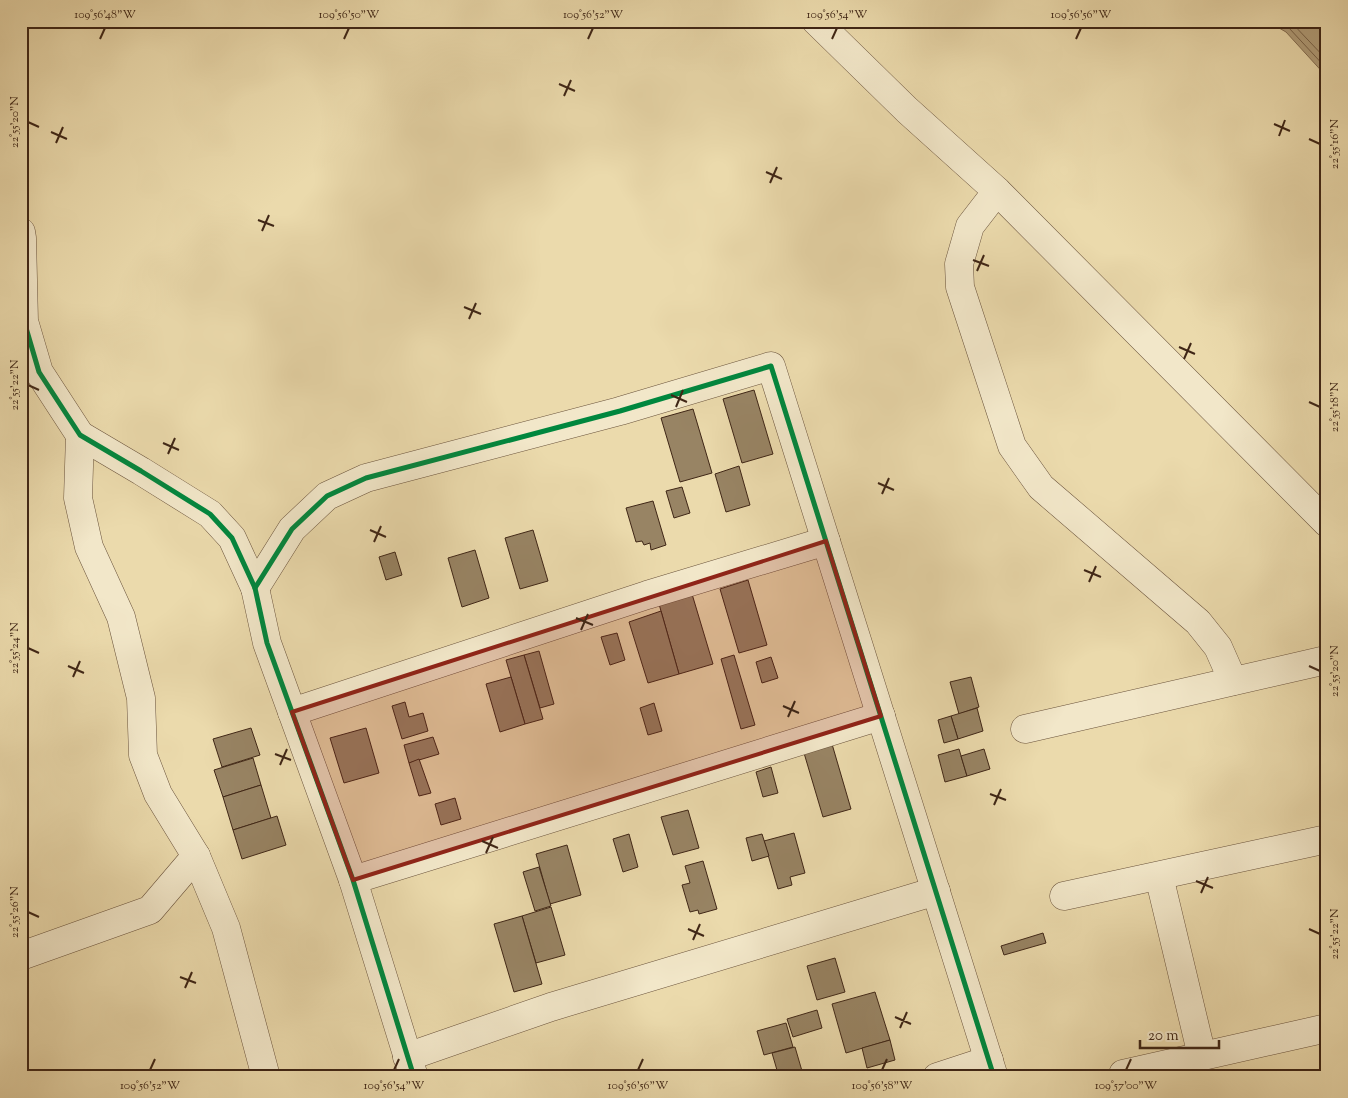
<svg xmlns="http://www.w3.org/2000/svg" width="1348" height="1098" font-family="'Sorts Mill Goudy',serif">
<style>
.water{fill:#b19d79;stroke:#836d51}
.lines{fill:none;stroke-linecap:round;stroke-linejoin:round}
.shore{stroke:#786248;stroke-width:1}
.building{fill:#988464;stroke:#3f2616}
.minor-casing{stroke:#6a533c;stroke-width:29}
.minor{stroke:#f2e7c9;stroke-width:28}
.cycleway-casing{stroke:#f2e7c9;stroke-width:8}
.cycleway{stroke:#00873e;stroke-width:5}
.marked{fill:#8f2418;fill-opacity:0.2;stroke:#8f2418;stroke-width:4;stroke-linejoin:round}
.ticks{fill:none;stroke:#3f2616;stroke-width:2}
.neatline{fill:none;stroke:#3f2616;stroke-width:2}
.ticks-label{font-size:12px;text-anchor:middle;fill:#3f2616}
</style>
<rect width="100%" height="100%" fill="#ebdaac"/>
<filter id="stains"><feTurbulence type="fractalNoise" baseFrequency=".004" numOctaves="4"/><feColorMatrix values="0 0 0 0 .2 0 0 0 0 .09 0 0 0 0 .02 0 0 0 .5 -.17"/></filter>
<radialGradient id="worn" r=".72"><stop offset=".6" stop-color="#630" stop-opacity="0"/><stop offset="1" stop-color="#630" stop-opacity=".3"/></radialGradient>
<path class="water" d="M1267,21h60v56l-41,-45z"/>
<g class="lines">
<g class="shore">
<path d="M1277,21l12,7 38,41"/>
<path d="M1290,21l37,39"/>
</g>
</g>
<g class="building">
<path d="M754,390l19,64 -31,9 -19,-64z"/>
<path d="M693,409l19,64 -32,9 -19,-64z"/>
<path d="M739,466l11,39 -24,7 -11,-38z"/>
<path d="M682,487l8,26 -16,5 -8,-27z"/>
<path d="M653,501l13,44 -15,5 -1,-7 -6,2 -2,-4 -6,1 -10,-34z"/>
<path d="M533,530l15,51 -28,8 -15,-51z"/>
<path d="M475,550l14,48 -27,9 -14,-49z"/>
<path d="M395,552l7,23 -16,5 -7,-23z"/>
<path d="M748,580l19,65 -28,8 -19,-64z"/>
<path d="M692,594l21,70 -34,10 -20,-70z"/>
<path d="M661,611l18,63 -31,9 -19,-61z"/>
<path d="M617,633l8,27 -15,5 -9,-28z"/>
<path d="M539,651l15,53 -14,4 -16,-53z"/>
<path d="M524,655l19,64 -18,5 -19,-64z"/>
<path d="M734,655l21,70 -14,4 -20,-70z"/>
<path d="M771,657l7,21 -16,5 -6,-21z"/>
<path d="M511,677l14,47 -25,8 -14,-48z"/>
<path d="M971,677l8,30 -20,7 -9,-32z"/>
<path d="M405,702l4,15 14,-4 5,18 -26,8 -10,-33z"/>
<path d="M654,703l8,28 -14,4 -8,-27z"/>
<path d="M977,708l6,23 -25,8 -7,-23z"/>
<path d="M951,716l7,23 -14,4 -6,-23z"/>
<path d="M251,728l9,27 -38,12 -9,-28z"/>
<path d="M366,728l13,45 -35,10 -14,-45z"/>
<path d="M433,737l6,17 -30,9 -5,-18z"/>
<path d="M832,744l19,65 -28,8 -19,-64z"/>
<path d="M959,749l8,27 -22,6 -7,-27z"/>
<path d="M984,749l6,20 -23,7 -6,-20z"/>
<path d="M253,758l8,27 -38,12 -9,-27z"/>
<path d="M419,759l12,34 -12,3 -10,-33z"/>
<path d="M771,767l7,26 -15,4 -7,-25z"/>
<path d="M261,785l10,33 -38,12 -10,-33z"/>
<path d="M455,798l6,21 -20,6 -6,-21z"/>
<path d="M688,810l11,38 -26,7 -12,-38z"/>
<path d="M277,816l9,29 -44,14 -9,-29z"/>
<path d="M794,833l11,40 -15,4 2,8 -14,4 -14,-48z"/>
<path d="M629,834l9,33 -15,5 -10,-33z"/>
<path d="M762,834l7,22 -17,5 -6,-23z"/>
<path d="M567,845l14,50 -31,9 -14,-50z"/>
<path d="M703,861l14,48 -18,5 -1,-4 -8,2 -8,-27 8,-2 -5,-17z"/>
<path d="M539,867l12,39 -16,5 -12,-39z"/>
<path d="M551,907l14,48 -29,8 -14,-47z"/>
<path d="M522,916l20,68 -28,8 -20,-68z"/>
<path d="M1043,933l3,10 -42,12 -3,-9z"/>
<path d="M835,958l10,34 -28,8 -10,-34z"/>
<path d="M875,992l15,48 -44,13 -14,-49z"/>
<path d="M817,1010l5,18 -29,9 -6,-18z"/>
<path d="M786,1023l7,24 -29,8 -7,-24z"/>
<path d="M890,1040l5,20 -28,8 -5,-20z"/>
<path d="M795,1047l7,24 -23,6 -7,-24z"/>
</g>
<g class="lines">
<defs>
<g id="minor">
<path d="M816,21l91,89 90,81 330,332"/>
<path d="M997,191l-27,35 -11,38 1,23 52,159 29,41 157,135 20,25 15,34"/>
<path d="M21,232l1,6 2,83 15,51 26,40 15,23 61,36 69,43 22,24 23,50 12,55 86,237 61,197"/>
<path d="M80,435l-2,63 11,49 32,70 20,81 2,57 15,39 38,62 30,72 40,149"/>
<path d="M255,588l37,-59 35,-33 39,-18 254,-67 151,-45 223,711"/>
<path d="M292,712l355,-117 179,-54"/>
<path d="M1025,729l301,-69"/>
<path d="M1159,876l43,180"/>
<path d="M353,880l528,-164"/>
<path d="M1064,896l263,-57"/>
<path d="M21,956l129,-46 46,-54"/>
<path d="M407,1057l144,-50 385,-116"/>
<path d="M1123,1074l204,-46"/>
<path d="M937,1077l52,-17"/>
</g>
</defs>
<use href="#minor" class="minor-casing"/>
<use href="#minor" class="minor"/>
<defs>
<g id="cycleway">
<path d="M21,232l1,6 2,83 15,51 26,40 15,23 61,36 69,43 22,24 23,50 12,55 86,237 61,197"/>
<path d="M255,588l37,-59 35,-33 39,-18 254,-67 151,-45 223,711"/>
</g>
</defs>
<use href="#cycleway" class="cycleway-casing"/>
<use href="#cycleway" class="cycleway"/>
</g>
<path class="marked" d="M826,541l55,175 -528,164 -61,-168z"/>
<path class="ticks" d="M100,39l5,-11M344,39l5,-11M588,39l5,-11M832,39l5,-11M1076,39l5,-11M559,84l16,7M564,96l7,-16M28,122l11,5M1274,124l16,7M51,132l16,7M1279,136l6,-16M1309,139l11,5M56,143l7,-16M766,172l16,7M770,183l7,-16M258,220l16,6M262,231l7,-16M973,260l16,6M977,271l7,-16M464,307l17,7M469,319l7,-16M1179,347l16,7M1184,359l7,-16M28,385l11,5M671,395l16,7M1309,402l11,5M676,407l7,-17M163,443l16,7M168,454l7,-16M878,483l16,7M882,494l7,-16M370,530l16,7M374,542l7,-16M1084,570l17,7M1089,582l7,-16M576,618l17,7M581,630l7,-16M28,648l11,5M68,666l16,7M1309,666l11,5M73,677l7,-16M783,706l16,7M788,717l7,-16M275,754l16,6M280,765l7,-16M990,794l16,6M994,805l7,-16M482,841l16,7M486,853l7,-16M1196,881l17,7M1201,893l7,-16M28,912l11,5M688,929l16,7M1309,929l11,5M693,940l7,-16M180,977l16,6M185,988l7,-16M895,1017l16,7M900,1028l7,-16M150,1070l5,-11M394,1070l5,-11M638,1070l5,-11M882,1070l5,-11M1126,1070l5,-11"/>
<rect width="1348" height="1098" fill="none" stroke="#ebdaac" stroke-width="55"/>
<path d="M1140 1040v8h79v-8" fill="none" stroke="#3f2616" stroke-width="2.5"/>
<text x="1148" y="1040" font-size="15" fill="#3f2616" stroke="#f2e7c9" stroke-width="4" paint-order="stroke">20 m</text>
<rect x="28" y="28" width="1292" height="1042" class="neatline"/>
<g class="ticks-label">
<text x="105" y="18">109°56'48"W</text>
<text x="349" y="18">109°56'50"W</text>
<text x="593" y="18">109°56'52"W</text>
<text x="837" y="18">109°56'54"W</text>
<text x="1081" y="18">109°56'56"W</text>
<text transform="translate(14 122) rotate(-90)" y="4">22°55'20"N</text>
<text transform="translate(1334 144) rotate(-90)" y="4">22°55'16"N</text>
<text transform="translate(14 385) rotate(-90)" y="4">22°55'22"N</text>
<text transform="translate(1334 407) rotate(-90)" y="4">22°55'18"N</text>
<text transform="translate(14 648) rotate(-90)" y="4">22°55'24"N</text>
<text transform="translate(1334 671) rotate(-90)" y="4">22°55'20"N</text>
<text transform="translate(14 912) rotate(-90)" y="4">22°55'26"N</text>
<text transform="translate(1334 934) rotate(-90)" y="4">22°55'22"N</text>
<text x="150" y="1089">109°56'52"W</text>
<text x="394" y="1089">109°56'54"W</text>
<text x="638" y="1089">109°56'56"W</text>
<text x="882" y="1089">109°56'58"W</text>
<text x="1126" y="1089">109°57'00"W</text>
</g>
<rect width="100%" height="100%" filter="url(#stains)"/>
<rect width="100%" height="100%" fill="url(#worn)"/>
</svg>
